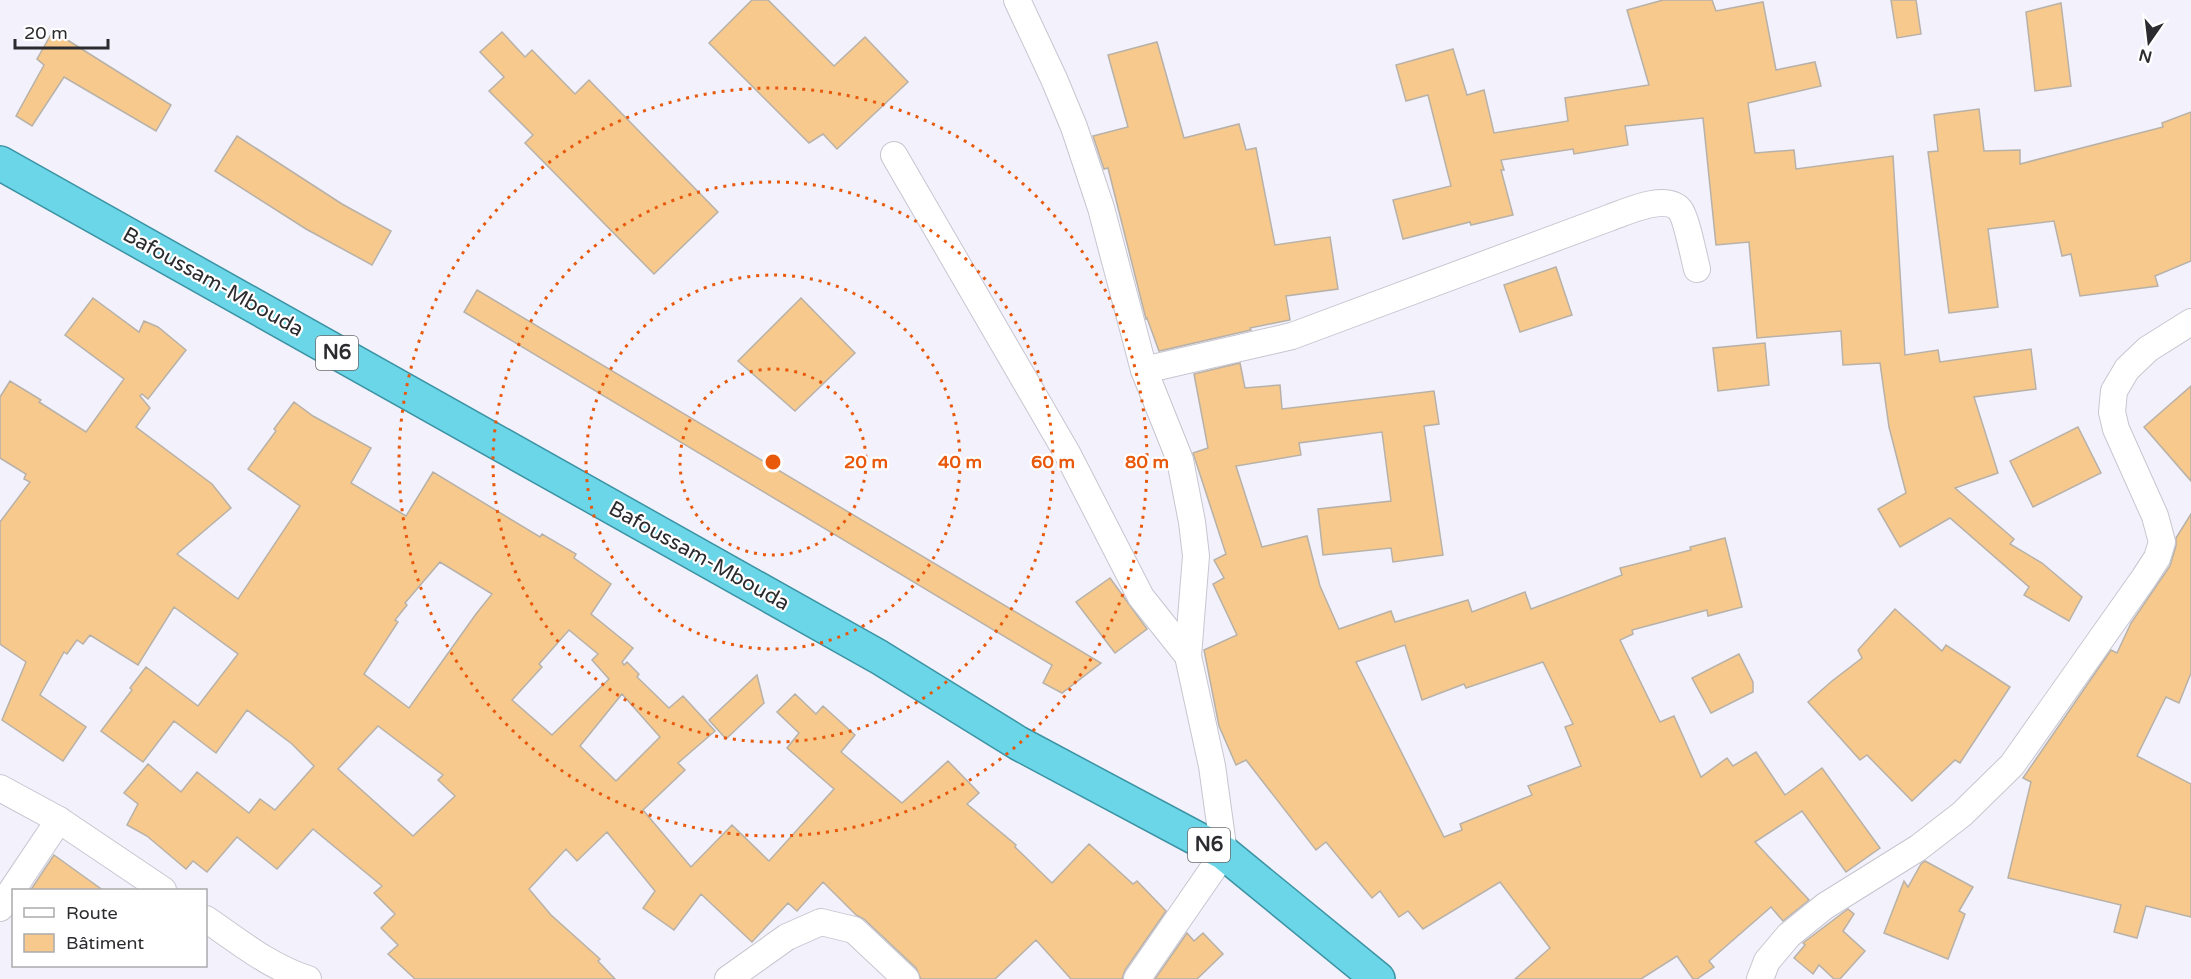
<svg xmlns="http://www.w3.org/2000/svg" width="2191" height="979" font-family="'Varela Round',sans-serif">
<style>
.building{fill:#f7c98d;stroke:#b8b1a8;stroke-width:1.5;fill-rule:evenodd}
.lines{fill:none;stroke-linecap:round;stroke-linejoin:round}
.minor-casing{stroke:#c7c6d0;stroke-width:28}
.trunk-casing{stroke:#3c93a3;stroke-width:36}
.minor{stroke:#fff;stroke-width:26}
.trunk{stroke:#6ad6e8;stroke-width:33}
.ring{fill:none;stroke:#e8590c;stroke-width:3;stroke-dasharray:3 6}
.labels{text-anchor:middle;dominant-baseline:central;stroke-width:4.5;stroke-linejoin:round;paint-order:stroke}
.shield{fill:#fff;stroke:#6b6b6d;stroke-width:1.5}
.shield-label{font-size:20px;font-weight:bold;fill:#2c2b2f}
.street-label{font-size:21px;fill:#2c2b2f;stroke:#fff}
.centre{fill:#e8590c;stroke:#fff;stroke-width:3}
.ring-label{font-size:18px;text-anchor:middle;font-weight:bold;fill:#e8590c;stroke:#fff;stroke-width:4.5;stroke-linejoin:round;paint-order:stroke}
</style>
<rect width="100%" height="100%" fill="#f2f1fc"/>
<g class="building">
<path d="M752,0h16l66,66 31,-29 43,45 -71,67 -14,-15 -14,9 -100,-100z"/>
<path d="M1663,0h49l4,11 47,-9 13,68 39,-8 6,24 -73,17 7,50 39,-3 2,19 97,-13 12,199 33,-5 2,12 91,-13 5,40 -62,8 24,76 -43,15 59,51 -4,5 32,19 40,34 -13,24 -45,-26 5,-8 -79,-69 -50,29 -22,-38 28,-16 -17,-66 -9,-64 -37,2 -2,-34 -84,7 -8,-96 -33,3 -13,-127 -78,8 3,19 -54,9 -1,-5 -72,11 3,10h-3l12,45 -42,10 -1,-3 -67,17 -10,-39 58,-14 -23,-91 -22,6 -10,-36 57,-16 14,46 17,-5 10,43 74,-12 -3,-23 84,-13 -22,-75z"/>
<path d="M1891,0h25l5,34 -24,4z"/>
<path d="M2061,3l10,83 -36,5 -9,-79z"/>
<path d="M53,31l118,74 -15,26 -92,-54 -32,49 -16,-10 28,-51 -7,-6z"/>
<path d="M502,32l23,25 7,-7 43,44 14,-14 129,132 -64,62 -129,-131 8,-8 -44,-44 15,-14 -24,-25z"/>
<path d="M1157,42l27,96 55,-14 7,26 10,-2 19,97 55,-8 8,52 -52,7 4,24 -40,8 1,2 -92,21 -12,-33 -1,1 -38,-151 -4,1 -11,-33 35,-9 -20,-72z"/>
<path d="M1979,109l5,42 36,-1v14l143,-37 -1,-4 29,-11v149l-36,15 3,10 -78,10 -9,-42 -9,2 -8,-35 -66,8 10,78 -49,6 -21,-161 10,-1 -4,-36z"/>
<path d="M237,136l105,68 49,27 -19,34 -66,-36 -91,-58z"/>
<path d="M1556,267l16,48 -52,17 -16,-47z"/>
<path d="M477,290l624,373 -39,30 -19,-10 9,-18 -588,-353z"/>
<path d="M93,298l46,34 5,-11 14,6 28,23 -38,49 -6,-5 -2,2 10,12 -14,19 76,57 19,24 -54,46 61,45 62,-93 -52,-37 28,-38 -2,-2 20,-27 19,14 58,32 -20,35 55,33 27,-44 107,65 2,-3 34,20 -2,4 37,26 -20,30 42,34 -11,14 2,3 3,-3 12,12 -2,3 32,31 14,-12 32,35 -37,32 7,7 -42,40 48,57 41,-42 37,36 65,-72 -47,-41 12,-15 -22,-21 18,-18 21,20 7,-8 32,29 -14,17 61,51 46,-42 31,32 -12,11 49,41 -1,2 37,36 37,-39 44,40 4,-3 29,30 -41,59 -3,9h-51l-35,-39 -41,39h-74l-5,-11 -52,-49 -8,-4 -33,-33 -26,29 -9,-8 -36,39 -51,-48 -27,36 -31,-22 12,-17 -48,-59 -30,29 -11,-12 -37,40 22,26 49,44 -2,2 17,18h-200l-27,-25 10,-9 -17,-17 14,-14 -21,-21 8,-7 -69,-57 -36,40 -40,-32 -30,35 -14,-11 -7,8 -39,-33 -20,-11 11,-21 -14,-11 24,-29 33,28 16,-20 52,41 11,-14 15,11 39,-44 -22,-22 -45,-34 -31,43 -42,-32 -31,41 -42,-31 31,-41 -2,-2 16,-21 52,39 40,-52 -64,-47 -36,58 -48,-30 -7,9 -6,-4 -10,14 -3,-2 -24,43 46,32 -23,34 -61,-41 24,-58 -26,-18v-122l30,-40 -6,-3 2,-5 -26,-16v-61l10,-16 31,19 -2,2 47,30 38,-53 -59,-44zM440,562l52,32 -16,20 -67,94 -45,-34 34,-52 -3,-2 12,-15 -2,-2zM569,630l29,24 -6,6 17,19 -57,56 -40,-35 30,-33 -3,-3zM622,694l38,43 -44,44 -36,-35zM378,726l65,49 -5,5 17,16 -42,40 -75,-67z"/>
<path d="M801,298l54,55 -60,58 -57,-50z"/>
<path d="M1765,343l4,42 -51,6 -5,-43z"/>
<path d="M1240,363l5,25 35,-3 2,24 152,-18 5,33 -15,2 19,129 -50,7 -2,-14 -68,7 -5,-46 73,-8 -9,-69 -83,11 2,12 -65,11 26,81 45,-11 13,50 19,43 52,-18 4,11 73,-22 4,12 53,-20 6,17 91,-34 -2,-7 71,-18 -1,-3 35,-9 17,69 -34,9 -1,-6 -75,20 1,4 -13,6 40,82 14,-6 27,61 26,-19 6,8 23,-14 29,43 37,-27 58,80 -34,24 -44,-61 -47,31 54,58 -26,21 -12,-14 -62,54 5,6 -17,12h-4l-16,-23 -36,23h-126l35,-31 -50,-66 -77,47 -15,-18 -9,6 -19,-26 -8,7 -46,-56 -10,8 -70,-90 -10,5 -17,-39 -15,-76 33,-15 -24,-51 11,-6 -10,-18 12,-6 -33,-101 15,-5 -14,-74zM1405,645l17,55 42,-16 2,4 77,-26 30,62 -8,3 16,39 -53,20 4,9 -72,29 2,6 -18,7 -88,-175z"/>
<path d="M2191,386v95l-47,-54z"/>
<path d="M2078,427l23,46 -68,34 -23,-46z"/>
<path d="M2191,514v159l-12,30 -13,-6 -29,59 54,28v133l-45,-11 -9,32 -23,-6 7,-27 -113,-27 23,-96 -8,-4 88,-128 6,3 14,-30 39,-57 6,-20v-8z"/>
<path d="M1110,578l37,51 -32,24 -39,-51z"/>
<path d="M1895,609l47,42 4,-6 64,42 -50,76 -5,-3 -43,41 -45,-46 -7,5 -52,-58 24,-21 30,-23 -4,-8z"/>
<path d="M1739,654l14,28v10l-42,21 -19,-35z"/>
<path d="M757,675l7,28 -38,36 -17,-19z"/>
<path d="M54,855l50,36h-74z"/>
<path d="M1925,861l48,26 -14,24 6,3 -17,45 -64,-26 20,-52 4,6 13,-23z"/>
<path d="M1848,909l6,5 -11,17 22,20 -25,28h-6l-15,-14 -6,9 -19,-16 11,-13 -2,-2z"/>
<path d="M1187,933l7,8 9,-8 20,21 -26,25h-42z"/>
</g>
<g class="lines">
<defs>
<g id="minor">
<path d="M1017,0l37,79 20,48 27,81 43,162 36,90 12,62 4,34 -8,100 24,110 12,87 -87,126"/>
<path d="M894,155l173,298 74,144 47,59"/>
<path d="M1144,370l148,-34 317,-118c17,-6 57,-25 71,-8 6,7 14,47 17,59"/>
<path d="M0,788l59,32 104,70"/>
<path d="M0,908l59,-88"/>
<path d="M206,919c32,22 64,48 102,60"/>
<path d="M728,979l59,-42 34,-15 33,8 52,49"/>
<path d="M1760,979l7,-18 22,-26 36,-29 93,-58 44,-34 50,-49 132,-187 13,-20 5,-16 -7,-26 -39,-87 -4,-17 2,-21 13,-22 21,-20 43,-27"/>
</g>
<path id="trunk" d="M0,163l879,494 139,86 206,110 154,126"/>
</defs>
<use href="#minor" class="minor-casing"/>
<use href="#trunk" class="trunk-casing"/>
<use href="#minor" class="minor"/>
<use href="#trunk" class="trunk"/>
</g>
<g class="ring">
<circle cx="773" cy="462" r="93"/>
<circle cx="773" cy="462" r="187"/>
<circle cx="773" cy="462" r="280"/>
<circle cx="773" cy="462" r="374"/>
</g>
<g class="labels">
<g class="shield">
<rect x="316" y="336" width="42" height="34" rx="4.5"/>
<rect x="1188" y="828" width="42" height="34" rx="4.5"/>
</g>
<g class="shield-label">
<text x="337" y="353">N6</text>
<text x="1209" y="845">N6</text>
</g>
<g class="street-label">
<text transform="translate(213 282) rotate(29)">Bafoussam-Mbouda</text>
<text transform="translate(699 556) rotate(29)">Bafoussam-Mbouda</text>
</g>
</g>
<circle cx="773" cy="462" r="9" class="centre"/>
<g class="ring-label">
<text x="866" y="468">20 m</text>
<text x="960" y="468">40 m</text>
<text x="1053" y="468">60 m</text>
<text x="1147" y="468">80 m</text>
</g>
<rect x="12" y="889" width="195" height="78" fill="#ffffff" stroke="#abaaac" stroke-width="1.5"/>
<rect x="24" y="908" width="30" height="9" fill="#ffffff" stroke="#abaaac" stroke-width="1.5"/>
<text x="66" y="919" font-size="18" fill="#2c2b2f">Route</text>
<rect x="24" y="934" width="30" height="18" fill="#f7c98d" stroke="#abaaac" stroke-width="1.5"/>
<text x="66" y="949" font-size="18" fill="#2c2b2f">Bâtiment</text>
<g transform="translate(2149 42) rotate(194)" stroke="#ffffff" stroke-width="4.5" paint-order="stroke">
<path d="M0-4.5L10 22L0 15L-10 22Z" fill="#2c2b2f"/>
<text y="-9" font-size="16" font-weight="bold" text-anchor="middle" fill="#2c2b2f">N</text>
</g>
<path d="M15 39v9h93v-9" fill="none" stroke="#2c2b2f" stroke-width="3"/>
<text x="24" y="39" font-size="18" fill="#2c2b2f" stroke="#ffffff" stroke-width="4.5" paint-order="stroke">20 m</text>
</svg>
